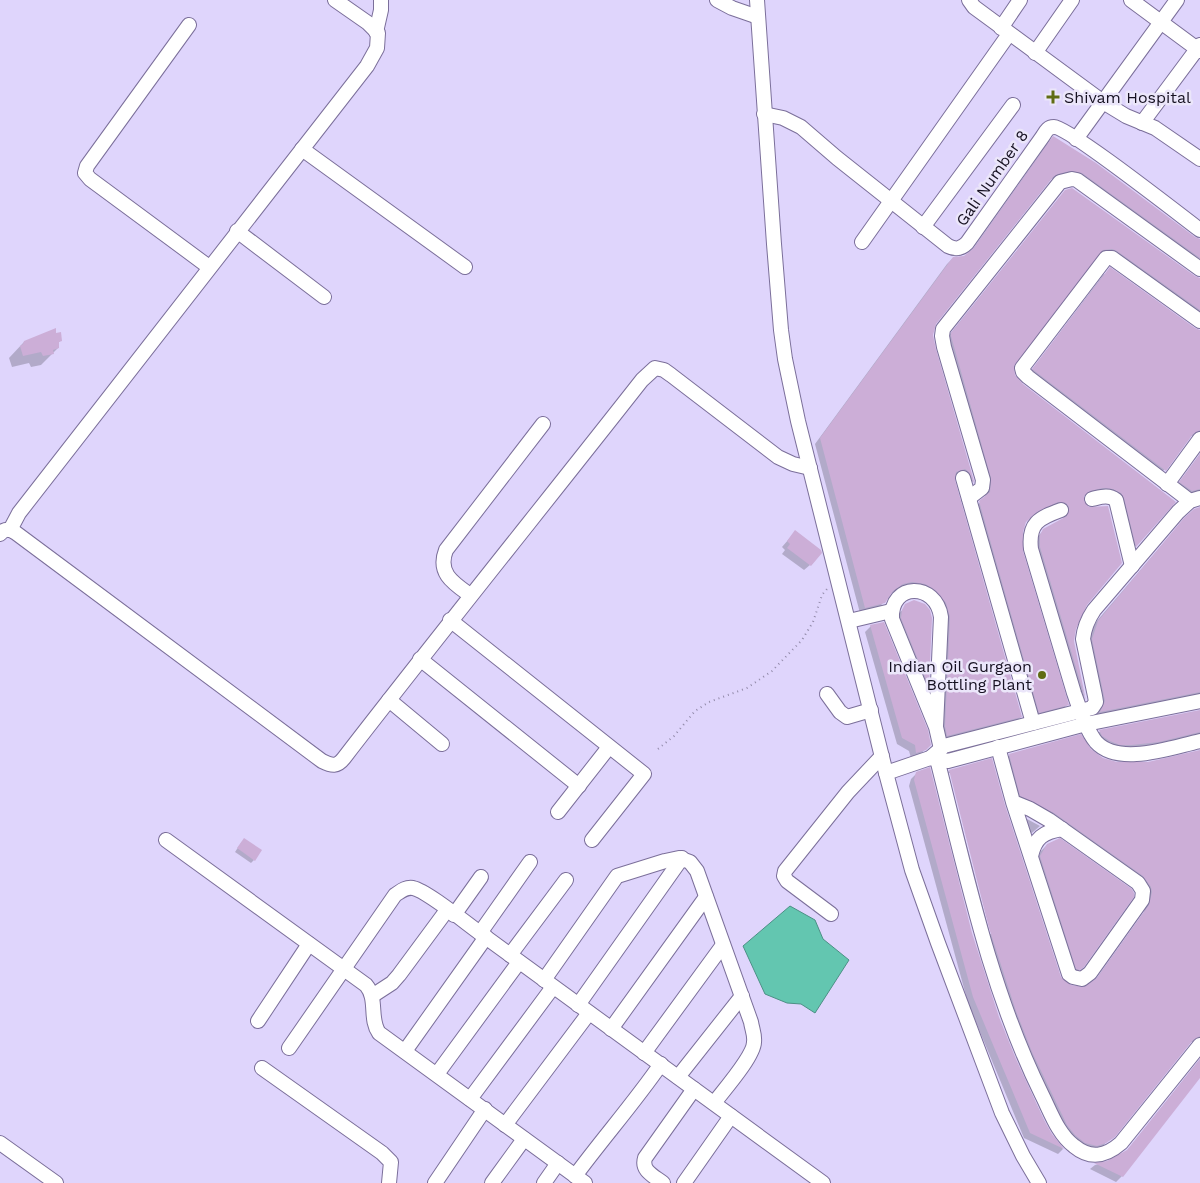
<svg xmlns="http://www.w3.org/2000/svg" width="1200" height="1183" font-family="'Work Sans',sans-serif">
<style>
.water{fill:#63c6b0;stroke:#4c9085}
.shadow{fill:#0003;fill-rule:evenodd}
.building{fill:#ccaed7}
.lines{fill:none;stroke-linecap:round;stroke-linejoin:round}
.minor-casing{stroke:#7b6f9a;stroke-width:16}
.path{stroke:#938baa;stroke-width:2;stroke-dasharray:1 4;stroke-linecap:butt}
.minor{stroke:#fff;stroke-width:14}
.poi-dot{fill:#606c14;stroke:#ebe6fa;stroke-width:2}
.labels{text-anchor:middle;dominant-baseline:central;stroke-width:5;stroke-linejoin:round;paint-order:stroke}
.poi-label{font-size:16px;fill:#161121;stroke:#ebe6fa;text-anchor:start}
.street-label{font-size:16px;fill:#161121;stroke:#ebe6fa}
</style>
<rect width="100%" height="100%" fill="#dfd5fc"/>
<path class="water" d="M790,906l25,14 8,19 26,21 -34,53 -14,-9 -14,-1 -22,-9 -22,-48z"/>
<g class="shadow">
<path d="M1048,143l146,95 6,1v29l-137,-92 -12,3 -118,148 -1,10 2,13 39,131 -5,7 -10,-14 -4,2 -1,4 68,237 -6,5 -73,19 -2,-132 -34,-21 -10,2 -6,4 -12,15 -18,4 -45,-169 132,-180 6,-6 12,-1 6,-5z"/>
<path d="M1060,197l135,81h5v42l-94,-66 -9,1 -85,110 2,10 8,10 153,117 -44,49 -12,-47 -22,-11 -14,3 3,109 -11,24 -2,12 12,59 -5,5 -45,-151 3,-18 6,-6 19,-10 1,-7 -13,-6 -21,10 -5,5 -4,10v19l46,154 -5,5 -28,7 -60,-209 11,-10 1,-14 -40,-145z"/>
<path d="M1104,274l91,56h5v108l-1,-1 -8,-1 -32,40 -131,-101z"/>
<path d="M55,335l6,5 -3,3v5l-17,17 -10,2 -2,-4 -17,4 -3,-9 15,-16z"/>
<path d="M1200,454v43l-14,-1 -11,-8z"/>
<path d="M1200,508v192l-105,17 5,-10 -13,-62 3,-11 6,-12 83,-97z"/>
<path d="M795,532l15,33 -6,5 -22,-16 3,-4 -3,-3z"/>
<path d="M904,608l27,10 -3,68 -5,5 -26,-75z"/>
<path d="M871,626l59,119 -11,10 -8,3 -2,-7 -12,-7 -32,-112z"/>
<path d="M1200,711v30l-75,10 -31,-14 5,-5z"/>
<path d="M1090,750l12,9 15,4h31l52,-12v294l-4,-3h-5l-82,97 -6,7 -8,4 -26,-10 -58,-123 -67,-241 5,-5 54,34 57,172 10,10 11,2 13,-7 50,-70 3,-14 -2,-5 -130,-92 -11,-41 6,-5zM948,773h3l41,161h-2z"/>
<path d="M917,773l81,245 17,41 36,76 12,14 -5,5 -34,-16 -56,-135 -59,-217 2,-7z"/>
<path d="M1027,819l13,7 -13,11 -5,-13z"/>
<path d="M241,843l13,17 -3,3 -16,-11z"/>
<path d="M1047,845l36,121 -10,9 -38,-112 6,-12z"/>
<path d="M1200,1059v17l-78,100 -6,6 -26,-13 5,-4 19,-5 12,-8z"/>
</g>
<g class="building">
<path d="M1053,136l43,27 99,74 5,2v19l-118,-85 -12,-2 -12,3 -5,3 -117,147 -3,11 3,14 38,132v2l-5,-11 -4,-3 -9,3 -1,8 67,237 -75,19 -2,-10 5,-109 -4,-14 -11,-13 -10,-6 -13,-2 -9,2 -10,7 -8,12 -20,5 -45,-170 133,-181 11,-1 10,-8z"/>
<path d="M1072,188l123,88 5,2v32l-83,-59 -5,-2 -9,1 -89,116 1,9 8,9 153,118 -40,45 -12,-49 -3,-5 -8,-4 -10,-1 -13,3 -6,5v5l5,6 19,-1 14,57 -35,42 -11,24 -2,12 12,60 -46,-154v-12l3,-6 24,-13 2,-9 -3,-4 -8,-1 -21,10 -11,10 -3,10v19l46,154 -30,8 -60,-212 11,-9 1,-14 -40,-142v-3l114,-143z"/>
<path d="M1110,267l85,61 5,2v100l-7,4 -27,37 -134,-102z"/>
<path d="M56,328v5l5,-1 1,9 -3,1v6l-6,2 1,4 -11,2 -2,-4 -18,4 -3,-10 3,-2 1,-3z"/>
<path d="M1200,454v35l-8,2 -13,-9z"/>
<path d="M1200,507v185l-100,20 5,-11 -13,-62 6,-18 86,-103 10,-9z"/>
<path d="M795,530l26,20 1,3 -11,13 -24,-18 3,-4 -3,-3z"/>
<path d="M914,600l11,4 5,6 2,8 -3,69 -28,-69 1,-8 3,-6z"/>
<path d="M884,622l44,108 3,15 -5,5 -10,3 -1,-8 -13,-7 -32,-113z"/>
<path d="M1200,710v22l-41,10 -27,3h-12l-10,-4 -8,-5 -3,-6z"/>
<path d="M1081,734l10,15 12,9 14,4h31l52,-12v286l-7,4 -78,97 -9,6 -9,3 -12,-3 -10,-8 -8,-10 -35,-73 -16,-41 -27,-83 -40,-158 43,-12 13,47 56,172 10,8 13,2 13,-9 52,-73 3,-13 -1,-5 -8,-11 -89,-63 -34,-17 -11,-42z"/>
<path d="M930,767l42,166 27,84 17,42 28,61 8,14 12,15 -34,-16 -57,-136 -59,-217 2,-8z"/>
<path d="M244,838l18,12 -7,11 -18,-13z"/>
<path d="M1060,838l72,51 2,4v4l-50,70 -4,3 -4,-1 -36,-113 7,-12z"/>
<path d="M1200,1059v19l-77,99 -29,-14 13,-2 20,-11z"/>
</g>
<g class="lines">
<defs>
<g id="minor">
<path d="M717,0l15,8 26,9"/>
<path d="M757,0l17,244 7,86 4,29 13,62 88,352 26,97 26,73 64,170 21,43 16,27"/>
<path d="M969,0l5,7 129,95 23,14 29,12 45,31"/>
<path d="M1131,0l69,51"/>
<path d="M189,25l-102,141 -2,7 5,6 119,88"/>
<path d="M1001,28l19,-28"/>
<path d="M376,32l5,-22v-10"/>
<path d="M1035,53l37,-53"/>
<path d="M764,114l19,4 18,9 36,31 111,88c8,4 13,3 19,-3l76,-107c3,-5 5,-9 11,-9 14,0 126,88 146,103"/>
<path d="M1142,123l58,-78"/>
<path d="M1076,139l101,-139"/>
<path d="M302,149l163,118"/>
<path d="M923,227l90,-122"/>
<path d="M237,231l87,66"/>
<path d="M862,242l147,-208"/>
<path d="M963,478l70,245"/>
<path d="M1167,484l33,-45"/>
<path d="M969,498l13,-10 1,-8 -39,-133 -2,-11 1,-7 117,-147 12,-3 5,1 123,89"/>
<path d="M1092,499c9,-2 16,-5 24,1l16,66"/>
<path d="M1190,501l-162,-124 -5,-5 -1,-4 84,-110h6l88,63"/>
<path d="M1061,510c-22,8 -33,13 -30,39l43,144c5,14 12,37 22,49 23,25 76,5 104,-1"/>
<path d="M10,530l9,-17 348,-447 10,-18 1,-15 -10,-10 -33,-23"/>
<path d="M0,534c5,-6 10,-5 16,-1l306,228c10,5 15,6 22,-3 98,-127 199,-252 298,-378l13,-12 9,2 7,5 107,82 15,7 17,4"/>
<path d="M470,595c-17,-12 -33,-22 -24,-45l97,-126"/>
<path d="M450,620l194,154 -52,66"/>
<path d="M849,621l42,-10"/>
<path d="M420,659l159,127"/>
<path d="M827,694l13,18 7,5 24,-7"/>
<path d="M389,700l53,44"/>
<path d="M936,727l-44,-108c-2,-37 44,-37 49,-2l-5,110 5,22"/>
<path d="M998,747l15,55 56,172 4,3 9,2 8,-6 52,-73 1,-9 -5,-8 -89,-63 -19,-11 -17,-7"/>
<path d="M930,758l18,3 138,-37 114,-23"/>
<path d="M937,759c29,114 53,231 105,336 9,18 16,39 32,51 17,14 32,10 47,-3l79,-98"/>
<path d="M886,773l44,-15 14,-12 148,-38 4,-6 -1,-6 -12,-57c1,-10 5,-20 11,-29l84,-98 12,-11 10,-3"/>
<path d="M558,812l51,-65"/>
<path d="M166,840l200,145c12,14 3,34 13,48l206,150"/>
<path d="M1031,856c4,-18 12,-24 31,-27"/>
<path d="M831,914l-44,-33 -3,-5 1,-5 63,-79 34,-36"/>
<path d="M454,915l27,-38"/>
<path d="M480,933l50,-71"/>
<path d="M510,955l56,-75"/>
<path d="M544,980l73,-104 48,-15 14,-3 11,4 7,9 54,151c1,7 4,13 3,20 0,14 -30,48 -40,61"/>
<path d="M372,996l20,-13 7,-8 48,-65"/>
<path d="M578,1005l104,-147"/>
<path d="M258,1021l51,-77"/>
<path d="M611,1029l95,-132"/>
<path d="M289,1048l106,-153c6,-4 10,-8 18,-7 14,3 53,35 67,45l343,250"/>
<path d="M405,1051l81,-114"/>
<path d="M644,1053l79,-108"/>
<path d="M262,1068l120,85 9,9 -2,21"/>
<path d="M437,1074l82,-112"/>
<path d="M678,1077l64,-81"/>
<path d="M470,1099l83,-112"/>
<path d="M505,1125l84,-112"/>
<path d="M0,1143l56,40"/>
<path d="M575,1176c28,-38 59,-73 86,-112"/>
<path d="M435,1183l50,-74"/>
<path d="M492,1183l32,-44"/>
<path d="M544,1183l14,-20"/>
<path d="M663,1183c-9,-7 -22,-12 -18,-25l49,-69"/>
<path d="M684,1183l47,-67"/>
</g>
</defs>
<use href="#minor" class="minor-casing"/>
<path class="path" d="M658,749l16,-13 21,-25 14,-9 38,-14 25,-17 30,-31 11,-18 9,-27 5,-6"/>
<use href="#minor" class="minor"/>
</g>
<g class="poi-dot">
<path d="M1050.5 89.5h5v5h5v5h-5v5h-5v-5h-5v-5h5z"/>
<circle cx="1042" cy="675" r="5"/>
</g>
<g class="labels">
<g class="poi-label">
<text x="1064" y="97">Shivam Hospital</text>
<text x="1032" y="666" text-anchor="end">Indian Oil Gurgaon<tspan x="1032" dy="18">Bottling Plant</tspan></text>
</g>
<g class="street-label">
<text transform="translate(992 178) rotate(-55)">Gali Number 8</text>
</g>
</g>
</svg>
